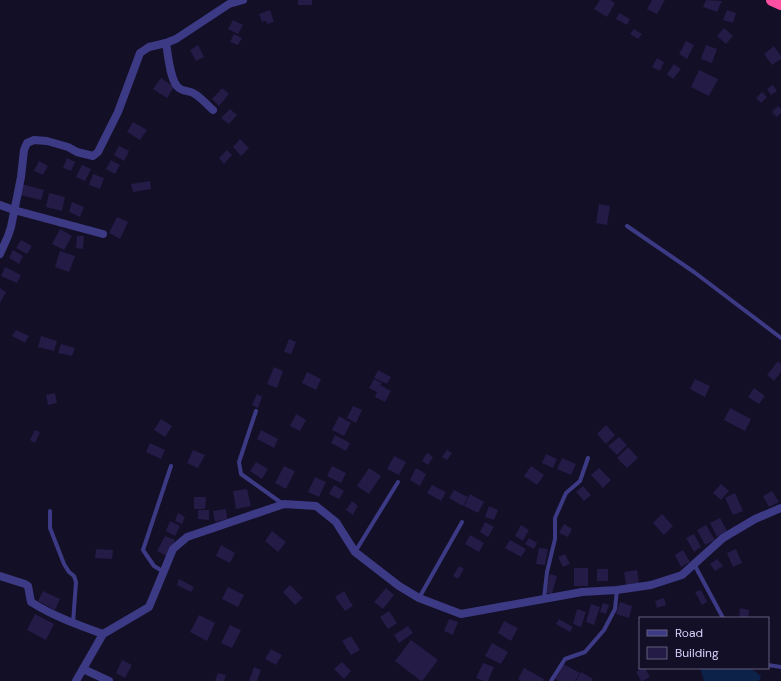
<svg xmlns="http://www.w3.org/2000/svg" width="781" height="681" font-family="'DM Sans',sans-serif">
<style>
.water{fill:#0c2248}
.building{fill:#241b47}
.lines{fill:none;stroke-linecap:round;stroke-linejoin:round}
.lane{stroke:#3d3a85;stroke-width:4}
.street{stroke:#3d3a85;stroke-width:8}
.highway{stroke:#ff4fa3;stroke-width:12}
</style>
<rect width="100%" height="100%" fill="#130f26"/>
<path class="water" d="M700,668h50l6,4 5,4 -1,4 -3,1h-53z"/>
<g class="building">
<rect x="298" y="0" width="14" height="5"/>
<path d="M600,0h10l5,3 -8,14 -13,-8z"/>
<path d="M652,0h13l-8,14 -10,-5z"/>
<path d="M706,0l16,1 -5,11 -14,-5z"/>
<path d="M270,10l4,12 -7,2 -1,-3 -4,1 -3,-8z"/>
<path d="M727,10l9,3 -3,10 -10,-3z"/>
<path d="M619,13l11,6 -3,6 -11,-6z"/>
<path d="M233,20l10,5 -5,9 -10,-5z"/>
<path d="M724,28l9,8 -7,8 -9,-8z"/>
<path d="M634,29l8,5 -4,5 -8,-5z"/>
<path d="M234,34l8,4 -4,7 -8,-3z"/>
<path d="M686,41l8,4 -7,14 -8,-5z"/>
<path d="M198,45l6,12 -8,4 -6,-11z"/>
<path d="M706,45l11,4 -5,14 -11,-4z"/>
<path d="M774,46l7,10v3l-9,6 -8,-11z"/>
<path d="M657,58l7,4 -4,9 -8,-4z"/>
<path d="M674,64l7,5 -8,10 -6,-5z"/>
<path d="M699,70l19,9 -9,17 -18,-9z"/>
<path d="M161,78l13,9 -7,11 -14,-9z"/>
<path d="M773,85l4,6 -6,4 -4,-6z"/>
<path d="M222,88l7,6 -10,12 -7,-7z"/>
<path d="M762,92l5,5 -6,6 -5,-5z"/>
<path d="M778,106l3,3v4l-4,4 -5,-5z"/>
<path d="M230,109l7,6 -8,9 -8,-6z"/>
<path d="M133,122l14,8 -7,10 -13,-8z"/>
<path d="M240,139l9,9 -8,8 -8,-9z"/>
<path d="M119,146l10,5 -5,10 -10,-6z"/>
<path d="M227,150l5,5 -8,9 -5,-6z"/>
<path d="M67,158l8,4 -4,9 -8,-3z"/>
<path d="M111,160l9,5 -5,9 -9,-5z"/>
<path d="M39,161l9,5 -5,9 -9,-4z"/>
<path d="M82,165l9,4 -6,12 -9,-4z"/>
<path d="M93,174l11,4 -4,11 -11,-4z"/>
<path d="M150,181l1,8 -18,3 -2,-8z"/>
<path d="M22,184l22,6 -3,10 -21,-5z"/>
<path d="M49,193l16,4 -3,14 -16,-4z"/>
<path d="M72,202l12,5 -4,10 -11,-5z"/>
<path d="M599,204l11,2 -3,19 -11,-2z"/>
<path d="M117,217l11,5 -8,17 -11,-6z"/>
<path d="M60,229l12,7 -8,14 -12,-6z"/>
<path d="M77,236h7l-1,13 -7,-1z"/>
<path d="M21,240l11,6 -5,8 -11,-6z"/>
<path d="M13,250l10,6 -4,8 -10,-6z"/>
<path d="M60,251l15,5 -6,16 -14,-5z"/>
<path d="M5,267l16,8 -4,8 -16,-7z"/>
<path d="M0,288l6,4 -6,11z"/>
<path d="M16,330l13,6 -4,7 -13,-7z"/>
<path d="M41,336l16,5 -3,10 -16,-4z"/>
<path d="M289,339l7,3 -5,12 -7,-2z"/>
<path d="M61,344l14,4 -3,8 -14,-3z"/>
<path d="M778,361l3,3v8l-7,9 -7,-6z"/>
<path d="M274,367l9,4 -6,17 -10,-4z"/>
<path d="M378,370l13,7 -4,7 -13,-6z"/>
<path d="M307,372l14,7 -5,11 -14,-7z"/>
<path d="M374,379l8,4 -2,2 11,6 -6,11 -10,-5 2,-5 -8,-4z"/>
<path d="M695,379l15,7 -5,11 -15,-8z"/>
<path d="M754,388l11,8 -6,8 -11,-7z"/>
<path d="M55,393l2,10 -9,2 -2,-10z"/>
<path d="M257,394l5,3 -4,11 -6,-3z"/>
<path d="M353,406l9,4 -6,13 -9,-5z"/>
<path d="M730,408l21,11 -6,12 -21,-11z"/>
<path d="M296,414l10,6 -6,11 -10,-5z"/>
<path d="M339,416l12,7 -7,13 -12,-6z"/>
<path d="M161,419l11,7 -7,11 -11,-7z"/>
<path d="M606,425l9,10 -9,9 -9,-10z"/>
<path d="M35,430l5,2 -5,11 -5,-3z"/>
<path d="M261,430l17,9 -4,9 -17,-9z"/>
<path d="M335,435l15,8 -4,8 -15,-8z"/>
<path d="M619,437l8,8 -10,10 -9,-9z"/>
<path d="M150,443l15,7 -4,9 -15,-7z"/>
<path d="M628,447l10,11 -11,10 -10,-10z"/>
<path d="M193,450l12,5 -7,13 -11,-5z"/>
<path d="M447,450l5,3 -5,7 -5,-3z"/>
<path d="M427,453l6,4 -5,8 -6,-4z"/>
<path d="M546,454l11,5 -4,9 -11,-5z"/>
<path d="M394,456l12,6 -7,13 -12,-6z"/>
<path d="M562,458l14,6 -5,11 -14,-6z"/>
<path d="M256,462l12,7 -6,10 -12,-8z"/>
<path d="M284,466l11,5 -9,18 -11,-6z"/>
<path d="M332,466l14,7 -5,10 -14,-7z"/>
<path d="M531,466l13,9 -7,10 -13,-9z"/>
<path d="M369,468l12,8 -12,18 -12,-8z"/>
<path d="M416,468l10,6 -6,12 -10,-6z"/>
<path d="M599,468l12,12 -8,8 -12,-13z"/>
<path d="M315,477l11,5 -7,15 -11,-5z"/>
<path d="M721,484l8,7 -8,9 -8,-7z"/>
<path d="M334,485l10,6 -5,8 -10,-5z"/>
<path d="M432,485l14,7 -5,9 -14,-8z"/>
<path d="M583,486l8,9 -7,6 -8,-9z"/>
<path d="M247,489l4,17 -15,3 -3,-18z"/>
<path d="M454,490l14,7 -5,9 -14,-8z"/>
<path d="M772,491l7,11 -10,5 -6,-11z"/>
<path d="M735,493l8,18 -10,4 -8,-17z"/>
<path d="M470,494l14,8 -6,11 -14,-7z"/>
<path d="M194,497h12l-1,12h-11z"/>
<path d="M352,501l6,5 -5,9 -7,-5z"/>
<path d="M489,506l9,4 -4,10 -9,-3z"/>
<path d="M226,509l1,10 -12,3 -2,-11z"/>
<path d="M198,510h11v10l-11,-1z"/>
<path d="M178,513l7,4 -3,7 -7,-3z"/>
<path d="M662,514l11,12 -9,9 -11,-12z"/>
<path d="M720,518l7,13 -10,6 -7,-14z"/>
<path d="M170,521l10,5 -5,10 -9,-5z"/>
<path d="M485,522l9,5 -6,10 -8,-5z"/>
<path d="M564,524l8,5 -4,8 -9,-4z"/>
<path d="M521,525l8,5 -6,11 -8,-5z"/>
<path d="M706,525l9,15 -10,5 -8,-15z"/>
<path d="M272,531l14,11 -8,10 -13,-11z"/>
<path d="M694,534l7,13 -7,5 -8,-14z"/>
<path d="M470,535l14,8 -5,9 -14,-8z"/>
<path d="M165,536l10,4 -8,16 -10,-5z"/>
<path d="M529,538l8,5 -3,6 -9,-5z"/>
<path d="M510,540l16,9 -5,8 -16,-9z"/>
<path d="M221,545l14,8 -5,10 -14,-7z"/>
<path d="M539,548l9,1 -3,16 -9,-1z"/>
<path d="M96,549l17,1 -1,9 -17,-1z"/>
<path d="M736,549l6,14 -9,4 -6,-14z"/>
<path d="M683,550l7,12 -9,5 -6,-12z"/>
<path d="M565,554l5,10 -7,3 -5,-10z"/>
<path d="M717,559l6,7 -8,5 -5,-7z"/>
<path d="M459,566l5,3 -6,10 -5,-3z"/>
<rect x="574" y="568" width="14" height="18"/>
<rect x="597" y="569" width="11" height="12"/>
<path d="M637,570l2,13 -13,2 -2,-13z"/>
<path d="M550,574l7,2 -5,18 -6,-1z"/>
<path d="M179,579l15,8 -3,5 -14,-7z"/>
<path d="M290,585l13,13 -8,7 -12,-13z"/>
<path d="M228,587l16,8 -6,12 -16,-8z"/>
<path d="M386,588l8,7 -11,14 -9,-7z"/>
<path d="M701,590l6,12 -5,3 -7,-13z"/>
<path d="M43,591l17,8 -5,11 -17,-9z"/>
<path d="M344,591l9,15 -8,5 -10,-14z"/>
<path d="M664,598l2,7 -9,3 -2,-7z"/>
<path d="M620,602l12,4 -3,12 -13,-4z"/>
<path d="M603,603l6,2 -3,9 -6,-2z"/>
<path d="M591,604l9,3 -6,18 -8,-3z"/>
<path d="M740,608l9,2 -1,8h-9z"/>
<path d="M577,609l9,3 -5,15 -8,-3z"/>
<path d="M389,611l8,12 -9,6 -8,-12z"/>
<path d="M35,614l19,10 -8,16 -19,-10z"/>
<path d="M199,615l16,8 -8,18 -17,-9z"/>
<path d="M449,619l9,3 -5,13 -9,-4z"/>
<path d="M559,619l14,8 -3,5 -14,-8z"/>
<path d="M504,621l14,7 -7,13 -13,-8z"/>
<path d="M230,625l11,5 -9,18 -11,-5z"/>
<path d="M408,626l5,7 -14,10 -5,-8z"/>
<path d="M351,636l9,14 -9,5 -9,-14z"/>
<path d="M411,640l27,20 -16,21h-1l-26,-20z"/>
<path d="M492,643l16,9 -7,12 -16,-8z"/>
<path d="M271,649l11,6 -6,10 -11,-6z"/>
<path d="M122,660l10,5 -7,13 -9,-5z"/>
<path d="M342,662l9,9 -7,8 -10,-10z"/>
<path d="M483,663l11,4 -6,14h-4l-8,-3z"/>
<path d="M563,664l17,9 -5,8h-16l-4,-2z"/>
<path d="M254,667l7,3 -4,11h-8z"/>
<path d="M524,668l20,11 -1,2h-22l-3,-2z"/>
<path d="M644,668h1l5,9 -7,4h-2l-5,-9z"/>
<path d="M581,672l12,7 -2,2h-15z"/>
<path d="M218,673l8,2 -2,6h-9z"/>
</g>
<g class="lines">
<g class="lane">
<path d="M627,226l67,46 87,66"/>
<path d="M256,411l-17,51 2,12 42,30"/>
<path d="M50,511v17l14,36 5,8 5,4 2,6 -3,41"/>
<path d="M355,552l43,-70"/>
<path d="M694,564l29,54"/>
<path d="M164,572l-10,-6 -11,-16 28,-84"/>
<path d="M419,598l43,-76"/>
<path d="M544,598l3,-26 8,-33v-21l11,-25 14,-12 8,-23"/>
<path d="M768,665l13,2"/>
<path d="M551,681l14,-22 20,-7 19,-22 11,-21 2,-19"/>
</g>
<g class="street">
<path d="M166,43c2,11 4,39 13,45 3,3 10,3 14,5 8,4 14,12 20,17"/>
<path d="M0,205l14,5 89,24"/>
<path d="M0,254l8,-18 3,-9 10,-50 3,-27 3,-7 7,-3 13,1 21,6 9,5 16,4 5,-4 20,-40 22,-59 9,-6 17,-4 10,-4 53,-35 14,-4"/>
<path d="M0,576l25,8 3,2 3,16c22,14 47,23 72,32"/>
<path d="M83,669l26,12"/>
<path d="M76,681l27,-47 46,-27 24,-58 14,-12 97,-33 32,2 20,16 19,30 44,34 20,12 42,16 121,-22 35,-2 34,-5 31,-10 41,-37 32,-19 26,-11"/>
</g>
<path class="highway" d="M772,0l9,4"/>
</g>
<rect x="639" y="617" width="130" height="52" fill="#130f26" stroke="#625e7d"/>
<rect x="647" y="630" width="20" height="6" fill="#3d3a85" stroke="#625e7d"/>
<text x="675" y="637" font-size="12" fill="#d9d4ff">Road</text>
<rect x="647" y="647" width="20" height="12" fill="#241b47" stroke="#625e7d"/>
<text x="675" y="657" font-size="12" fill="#d9d4ff">Building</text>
</svg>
